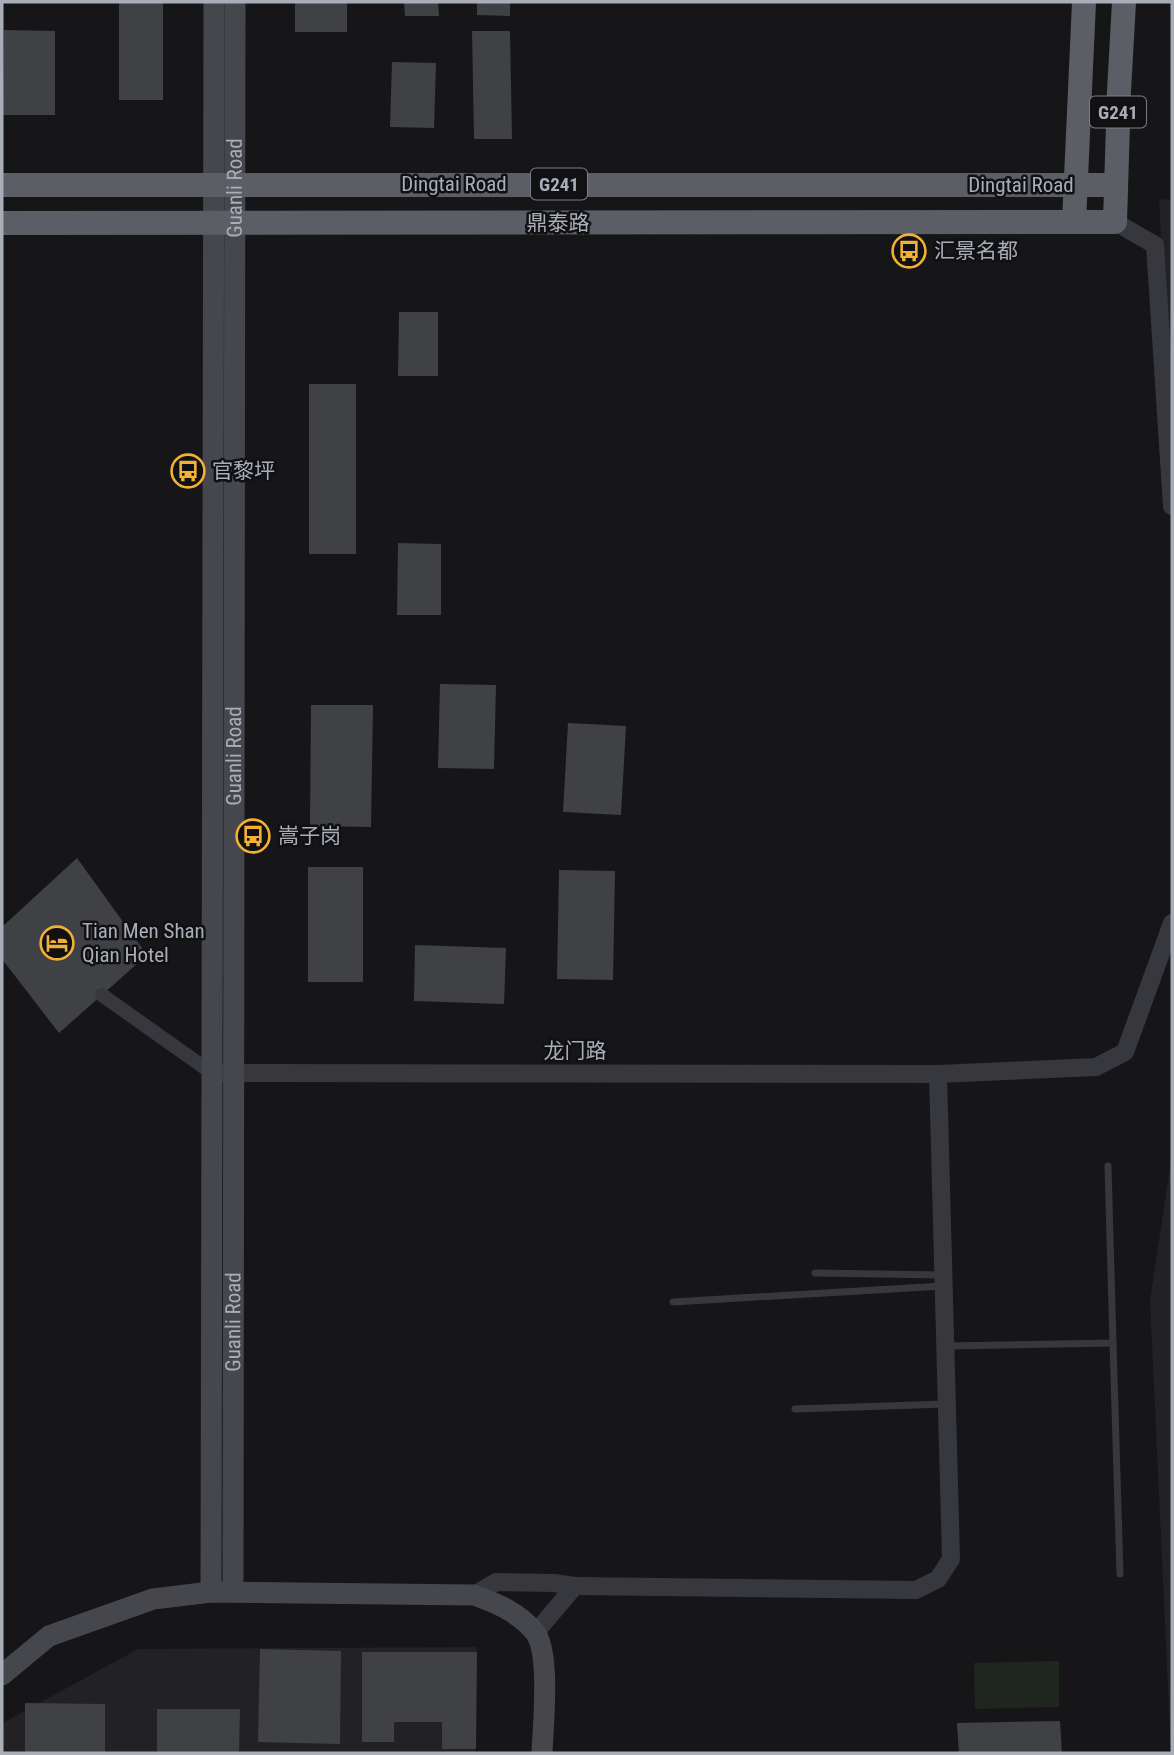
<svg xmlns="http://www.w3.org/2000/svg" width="1174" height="1755" font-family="'Roboto Condensed','Noto Sans SC',sans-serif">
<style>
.built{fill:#222225}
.green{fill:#1e261f}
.building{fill:#404145}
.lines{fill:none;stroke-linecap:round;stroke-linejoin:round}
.service{stroke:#37383d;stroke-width:7}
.minor{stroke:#37383d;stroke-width:14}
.tertiary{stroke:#37383d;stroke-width:18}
.secondary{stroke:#45474d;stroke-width:21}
.trunk{stroke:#5b5e65;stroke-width:24}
.labels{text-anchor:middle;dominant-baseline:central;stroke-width:5;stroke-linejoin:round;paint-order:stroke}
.shield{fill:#111113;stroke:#7b7e86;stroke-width:2}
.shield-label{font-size:19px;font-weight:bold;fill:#a8adb8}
.street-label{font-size:21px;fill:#a8adb8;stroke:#111113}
.poi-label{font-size:21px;fill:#a8adb8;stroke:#111113;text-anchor:start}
</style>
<rect width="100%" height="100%" fill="#161618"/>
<g class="built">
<path d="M1159,199l13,1v236z"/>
<path d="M1172,1155v598h-1l-21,-453z"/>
<path d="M477,1647l-2,106h-473l1,-30 135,-74z"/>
</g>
<path class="green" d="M1059,1661v46l-84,2 -1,-46z"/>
<g class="building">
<rect x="119" y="2" width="44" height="98"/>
<rect x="295" y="2" width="52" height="30"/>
<path d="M404,2h34l1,14h-34z"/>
<path d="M477,2h33v14l-33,-1z"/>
<path d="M4,30l51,1v84h-52z"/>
<path d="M472,31h38l2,108h-38z"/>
<path d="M392,62l44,1 -2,65 -44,-1z"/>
<path d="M399,312h39v64h-40z"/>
<rect x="309" y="384" width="47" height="170"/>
<path d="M398,543l43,1v71h-44z"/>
<path d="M440,684l56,1 -2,84 -56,-1z"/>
<path d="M311,705h62l-2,122 -61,-1z"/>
<path d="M568,723l58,3 -5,89 -58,-3z"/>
<path d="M77,858l70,97 -88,78 -57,-74v-32z"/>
<rect x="308" y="867" width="55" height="115"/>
<path d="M559,870l56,1 -2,109 -56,-1z"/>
<path d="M415,945l91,3 -2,56 -90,-3z"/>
<path d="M260,1649l81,2 -1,93 -82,-2z"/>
<path d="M362,1652h115l-1,97h-34v-27h-48v20h-32z"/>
<path d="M25,1703l80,1v49h-80z"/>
<path d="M157,1709h83l-1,44h-82z"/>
<path d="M1060,1721l2,32h-103l-2,-30z"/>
</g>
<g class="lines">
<g class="service">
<path d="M815,1273l128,2"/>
<path d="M673,1302l270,-16"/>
<path d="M1113,1343l7,231"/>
<path d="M946,1346l167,-3 -5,-177"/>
<path d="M795,1409l151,-5"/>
</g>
<path class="minor" d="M102,995l110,78"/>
<g class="tertiary">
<path d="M1115,222l40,23 17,261"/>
<path d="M220,1073l718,1"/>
<path d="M575,1586l341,4 22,-11 13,-20 -13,-485 158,-7 29,-15 47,-129"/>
<path d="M474,1595l22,-13 58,1 21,3 -39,46"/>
</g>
<g class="secondary">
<path d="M211,1592l3,-1590"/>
<path id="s1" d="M233,1592l2,-1590"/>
<path d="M2,1675l47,-39 104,-37 58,-7 263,3c22,8 44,17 60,36 17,19 9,95 8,122"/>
</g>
<g class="trunk">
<path d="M2,185h1114"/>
<path d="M1074,222l10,-220"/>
<path d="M2,223l1113,-1 4,-131 5,-89"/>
</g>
</g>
<defs>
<symbol id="bus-ring" viewBox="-11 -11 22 22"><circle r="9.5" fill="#111113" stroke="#f2b134" stroke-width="1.5"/><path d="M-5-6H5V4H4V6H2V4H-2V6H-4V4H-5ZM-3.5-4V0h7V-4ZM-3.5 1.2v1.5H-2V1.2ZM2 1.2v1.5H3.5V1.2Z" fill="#f2b134"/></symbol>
<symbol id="hotel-ring" viewBox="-11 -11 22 22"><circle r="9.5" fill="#111113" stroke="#f2b134" stroke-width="1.5"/><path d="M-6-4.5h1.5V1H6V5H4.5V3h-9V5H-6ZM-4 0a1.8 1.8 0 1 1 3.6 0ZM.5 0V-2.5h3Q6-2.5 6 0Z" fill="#f2b134"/></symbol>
</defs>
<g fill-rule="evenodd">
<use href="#bus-ring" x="890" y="232" width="38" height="38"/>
<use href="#bus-ring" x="169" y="452" width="38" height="38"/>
<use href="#bus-ring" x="234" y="817" width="38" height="38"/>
<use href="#hotel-ring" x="38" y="924" width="38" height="38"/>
</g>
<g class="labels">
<g class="shield">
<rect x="1090" y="96.5" width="56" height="31" rx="5"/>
<rect x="531" y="168.5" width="56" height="31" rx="5"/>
</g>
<g class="shield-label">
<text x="1118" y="112">G241</text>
<text x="559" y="184">G241</text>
</g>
<g class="street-label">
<text x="454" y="184">Dingtai Road</text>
<text x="1021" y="185">Dingtai Road</text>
<text stroke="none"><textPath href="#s1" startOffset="1404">Guanli Road</textPath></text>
<text x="558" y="223">鼎泰路</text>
<text stroke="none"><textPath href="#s1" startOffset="836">Guanli Road</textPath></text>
<text x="575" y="1051">龙门路</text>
<text stroke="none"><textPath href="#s1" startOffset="270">Guanli Road</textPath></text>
</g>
<g class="poi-label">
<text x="934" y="251">汇景名都</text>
<text x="212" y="471">官黎坪</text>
<text x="278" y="836">嵩子岗</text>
<text x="82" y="931">Tian Men Shan<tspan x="82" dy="24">Qian Hotel</tspan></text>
</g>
</g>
<rect width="1174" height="1755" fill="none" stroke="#a8adb8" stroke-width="7"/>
</svg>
